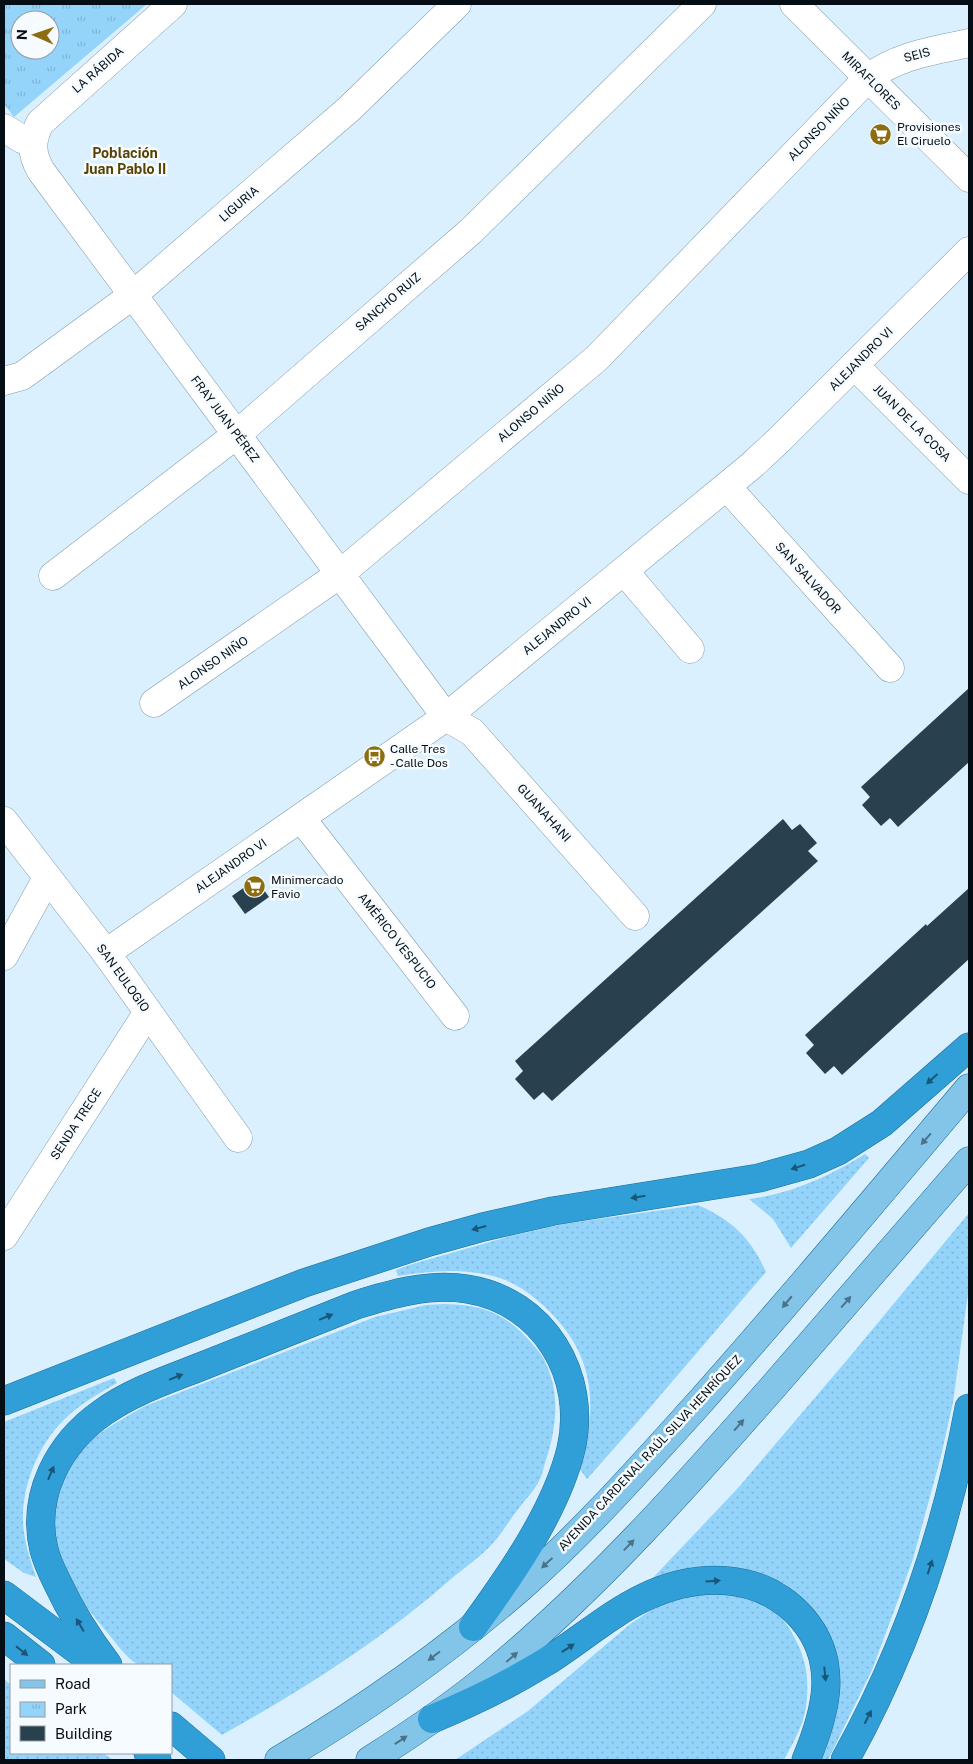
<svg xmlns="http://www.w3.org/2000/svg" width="973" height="1764" font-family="'Public Sans',sans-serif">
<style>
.grass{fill:url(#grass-dots)}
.park{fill:url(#park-tufts);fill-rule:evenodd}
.building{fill:#29414f}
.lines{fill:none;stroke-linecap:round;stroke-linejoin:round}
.street-casing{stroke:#7f9aaa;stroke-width:29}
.secondary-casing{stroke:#7f9aaa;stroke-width:29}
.primary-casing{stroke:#216c93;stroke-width:29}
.highway-casing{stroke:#216c93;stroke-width:29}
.street{stroke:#fff;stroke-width:28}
.secondary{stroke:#fff;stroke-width:28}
.primary{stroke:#83c5e8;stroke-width:28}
.highway{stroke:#309fd8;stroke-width:28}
.oneway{fill:#1a5676}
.oneway2{fill:#4a7389}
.labels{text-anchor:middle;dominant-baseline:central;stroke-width:5;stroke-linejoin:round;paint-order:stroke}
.street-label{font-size:12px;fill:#050e14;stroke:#f5fbfe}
.poi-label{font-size:12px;fill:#050e14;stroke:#f5fbfe;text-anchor:start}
.neighbourhood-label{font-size:14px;font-weight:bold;fill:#584200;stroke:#f5fbfe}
</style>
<defs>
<pattern id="grass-dots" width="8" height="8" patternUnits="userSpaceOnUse" patternTransform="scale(1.25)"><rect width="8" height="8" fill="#94d4fb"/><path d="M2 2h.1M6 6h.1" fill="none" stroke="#7eb5d6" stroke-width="1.8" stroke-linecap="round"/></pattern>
<pattern id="park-tufts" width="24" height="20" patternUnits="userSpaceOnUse" patternTransform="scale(1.25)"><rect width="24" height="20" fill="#94d4fb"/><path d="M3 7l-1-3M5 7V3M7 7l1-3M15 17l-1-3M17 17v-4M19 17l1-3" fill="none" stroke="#7eb5d6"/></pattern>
</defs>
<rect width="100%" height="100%" fill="#daf0ff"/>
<g class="grass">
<path d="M865,1154l4,4 -78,90 -18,-29 -24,-20c42,-5 81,-23 116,-45z"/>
<path d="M698,1205c34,15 53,33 68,67l-125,146 -54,61 -8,-11c20,-63 16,-114 -34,-161 -15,-14 -32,-26 -52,-31 -32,-8 -64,-5 -95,0l-2,-6 13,-5 102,-29 52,-12z"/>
<path d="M969,1213v74l-16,115 -12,54 -28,103 -22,60 -19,51 -44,90h-8l6,-10 10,-34 2,-30 -28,-77 -25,-25 -22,-10 -26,-6 -27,-1 -62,16 90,-95 109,-128z"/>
<path d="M444,1304c36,1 57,7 82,33 7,8 16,16 20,27 15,32 10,66 -1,99 -2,6 -3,13 -6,18 -5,10 -14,19 -20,27 -9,11 -16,24 -25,34 -12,14 -29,25 -43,37 -69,61 -149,111 -229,156l-51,-43v-27c-8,0 -28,2 -34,-1 -12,-7 -22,-23 -31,-33 -44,-51 -73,-110 -31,-173 16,-23 46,-38 70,-52l230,-89 51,-12z"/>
<path d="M114,1378l3,5c-16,9 -33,19 -48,32 -31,27 -51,77 -45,117 2,16 7,30 12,45l-12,-4 -20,-14v-137z"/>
<path d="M710,1592c18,1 40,3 56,12 16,8 34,39 38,57 4,14 4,31 2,46 -3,19 -13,36 -22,53h-329l73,-49 101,-86 28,-19 24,-9z"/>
<path d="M4,1679l7,6v68h92l10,7h-109z"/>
</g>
<path class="park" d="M4,4h143l-133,113 -10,-13zM20,20h30v30h-30z"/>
<g class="building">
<path d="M969,688v74l-71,65 -8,-9 -9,8 -19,-21 8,-8 -9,-10z"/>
<path d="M783,819l9,11 8,-6 17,19 -9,8 10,10 -266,240 -9,-9 -9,8 -19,-21 8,-8 -8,-10z"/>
<path d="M256,879l13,18 -24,17 -13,-18z"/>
<path d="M969,888v71l-127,116 -8,-9 -9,8 -19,-21 8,-8 -9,-10 121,-111 1,2z"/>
</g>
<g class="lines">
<defs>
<g id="street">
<path d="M173,4l-133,119c-9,17 -9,31 1,48l405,546 26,15 163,184"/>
<path d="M4,128l18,11 11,4"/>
<path d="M854,365l115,115"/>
<path d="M4,381l18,-5 111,-81 216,-186 108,-105"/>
<path d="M727,487l163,181"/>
<path d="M625,572l65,77"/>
<path d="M53,576l183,-141 235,-204 231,-227"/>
<path d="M154,703l186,-129 257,-216 271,-280c31,-23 65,-27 101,-35"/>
<path d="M301,818l154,198"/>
<path d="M4,821l102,132 132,185"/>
<path d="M106,953l340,-236 305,-251 28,-26 190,-189"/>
<path d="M4,956l43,-78"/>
<path d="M4,1236l144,-224"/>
</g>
<path id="secondary" d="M794,4l175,174"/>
<g id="primary">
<path d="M279,1760c85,-50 167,-108 241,-172 65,-57 122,-122 180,-186 91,-102 180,-209 269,-314"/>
<path d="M370,1760c43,-27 86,-56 125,-89 102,-85 190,-184 278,-284 65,-75 131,-150 196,-226"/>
</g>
<g id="highway">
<path d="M4,1401l300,-118 125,-41 54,-15 70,-16 206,-33 50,-14 29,-13 44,-28 87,-76"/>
<path d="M4,1595l93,70"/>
<path d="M4,1636l37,29"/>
<path d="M108,1665c-20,-26 -37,-53 -51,-83 -5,-10 -10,-21 -13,-32 -13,-54 14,-106 58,-137 30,-22 68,-34 103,-48 50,-20 100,-40 151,-60 35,-11 73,-22 111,-16 77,12 121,87 104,160 -15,62 -61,127 -98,178"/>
<path d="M432,1719c39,-16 76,-34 112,-56 34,-21 65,-49 101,-66 53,-25 116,-25 157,21 38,44 24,94 4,142"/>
<path d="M171,1726l40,34"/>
<path d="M148,1753l9,7"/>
<path d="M845,1760c62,-111 101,-227 124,-352"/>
</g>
</defs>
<use href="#street" class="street-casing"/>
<use href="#secondary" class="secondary-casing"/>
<use href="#primary" class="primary-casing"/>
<use href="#highway" class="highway-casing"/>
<use href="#street" class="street"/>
<use href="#secondary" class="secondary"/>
<use href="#primary" class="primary"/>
<use href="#highway" class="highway"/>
</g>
<defs><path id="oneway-solid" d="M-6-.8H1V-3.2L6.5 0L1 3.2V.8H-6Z" transform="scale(1.25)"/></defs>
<g class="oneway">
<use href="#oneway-solid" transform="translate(932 1079) rotate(138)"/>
<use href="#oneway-solid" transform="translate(798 1167) rotate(162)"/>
<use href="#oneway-solid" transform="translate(638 1197) rotate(171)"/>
<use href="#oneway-solid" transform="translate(479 1228) rotate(165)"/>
<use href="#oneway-solid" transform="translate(326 1317) rotate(-22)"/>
<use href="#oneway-solid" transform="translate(176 1377) rotate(-22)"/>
<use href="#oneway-solid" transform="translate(51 1473) rotate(-67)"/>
<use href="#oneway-solid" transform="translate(930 1567) rotate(-72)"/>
<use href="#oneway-solid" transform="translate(713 1581) rotate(-4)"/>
<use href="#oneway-solid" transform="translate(80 1625) rotate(-121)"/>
<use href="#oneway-solid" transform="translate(568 1648) rotate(-33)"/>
<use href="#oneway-solid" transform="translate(22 1651) rotate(38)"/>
<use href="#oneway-solid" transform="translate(825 1674) rotate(84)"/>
<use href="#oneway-solid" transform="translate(868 1717) rotate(-63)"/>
</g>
<g class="oneway2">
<use href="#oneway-solid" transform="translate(926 1139) rotate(131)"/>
<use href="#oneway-solid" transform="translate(787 1302) rotate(130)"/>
<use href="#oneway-solid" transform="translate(846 1302) rotate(-49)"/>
<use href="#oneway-solid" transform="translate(739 1425) rotate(-49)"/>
<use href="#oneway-solid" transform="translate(629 1545) rotate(-46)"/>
<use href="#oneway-solid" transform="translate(547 1563) rotate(137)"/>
<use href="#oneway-solid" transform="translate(434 1656) rotate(143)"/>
<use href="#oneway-solid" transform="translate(512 1657) rotate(-41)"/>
<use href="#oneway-solid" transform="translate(401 1740) rotate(-34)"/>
</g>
<defs>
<symbol id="supermarket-disc" viewBox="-11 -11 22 22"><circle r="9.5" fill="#8e6d11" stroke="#f5fbfe"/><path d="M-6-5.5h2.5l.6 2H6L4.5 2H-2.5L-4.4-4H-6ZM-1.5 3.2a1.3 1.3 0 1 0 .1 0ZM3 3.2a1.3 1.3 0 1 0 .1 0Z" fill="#fff"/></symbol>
<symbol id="bus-disc" viewBox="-11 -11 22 22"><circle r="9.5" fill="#8e6d11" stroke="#f5fbfe"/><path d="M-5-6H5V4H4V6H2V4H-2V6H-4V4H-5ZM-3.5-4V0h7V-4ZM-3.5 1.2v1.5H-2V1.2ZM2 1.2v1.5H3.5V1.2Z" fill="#fff"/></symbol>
</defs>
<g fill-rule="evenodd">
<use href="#supermarket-disc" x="868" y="122" width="25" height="25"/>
<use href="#bus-disc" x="362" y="744" width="25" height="25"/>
<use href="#supermarket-disc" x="242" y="874" width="25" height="25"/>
</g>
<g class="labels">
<g class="street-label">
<text transform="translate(917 55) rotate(-15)">SEIS</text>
<text transform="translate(98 70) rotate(-41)">LA RÁBIDA</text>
<text transform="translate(871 81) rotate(45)">MIRAFLORES</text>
<text transform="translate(819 129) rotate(-46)">ALONSO NIÑO</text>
<text transform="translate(239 204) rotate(-41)">LIGURIA</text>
<text transform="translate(388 302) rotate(-41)">SANCHO RUIZ</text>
<text transform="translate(861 359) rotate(-45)">ALEJANDRO VI</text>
<text transform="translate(531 413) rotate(-40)">ALONSO NIÑO</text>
<text transform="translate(225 419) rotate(53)">FRAY JUAN PÉREZ</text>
<text transform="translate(912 423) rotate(45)">JUAN DE LA COSA</text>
<text transform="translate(808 578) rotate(48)">SAN SALVADOR</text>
<text transform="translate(557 626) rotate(-39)">ALEJANDRO VI</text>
<text transform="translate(213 663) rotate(-35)">ALONSO NIÑO</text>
<text transform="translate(544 813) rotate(48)">GUANAHANI</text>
<text transform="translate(231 866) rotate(-35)">ALEJANDRO VI</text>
<text transform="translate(397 941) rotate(52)">AMÉRICO VESPUCIO</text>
<text transform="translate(123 978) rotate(54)">SAN EULOGIO</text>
<text transform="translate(76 1124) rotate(-57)">SENDA TRECE</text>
<text transform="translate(650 1453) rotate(-47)">AVENIDA CARDENAL RAÚL SILVA HENRÍQUEZ</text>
</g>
<g class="poi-label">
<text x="897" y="127">Provisiones<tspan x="897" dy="14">El Ciruelo</tspan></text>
<text x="390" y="749">Calle Tres<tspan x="390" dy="14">- Calle Dos</tspan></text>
<text x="271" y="880">Minimercado<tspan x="271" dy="14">Favio</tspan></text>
</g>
<g class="neighbourhood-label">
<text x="125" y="153">Población<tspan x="125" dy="16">Juan Pablo II</tspan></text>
</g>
</g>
<rect width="973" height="1764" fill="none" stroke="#050e14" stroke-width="10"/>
<rect x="10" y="1664" width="162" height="90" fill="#f5fbfe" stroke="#959ca0"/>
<rect x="20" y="1680" width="25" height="8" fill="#83c5e8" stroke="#959ca0"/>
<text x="55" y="1689" font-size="15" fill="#050e14">Road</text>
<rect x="20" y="1702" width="25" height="15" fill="url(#park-tufts)" stroke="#959ca0"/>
<text x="55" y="1714" font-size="15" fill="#050e14">Park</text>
<rect x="20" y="1726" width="25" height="15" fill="#29414f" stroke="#959ca0"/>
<text x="55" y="1739" font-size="15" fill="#050e14">Building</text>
<g transform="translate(35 35) rotate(272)"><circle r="24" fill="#f5fbfe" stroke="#959ca0"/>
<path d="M0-4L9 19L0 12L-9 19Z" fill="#8e6d11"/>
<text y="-8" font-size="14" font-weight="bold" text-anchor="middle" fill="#050e14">N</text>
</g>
</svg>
